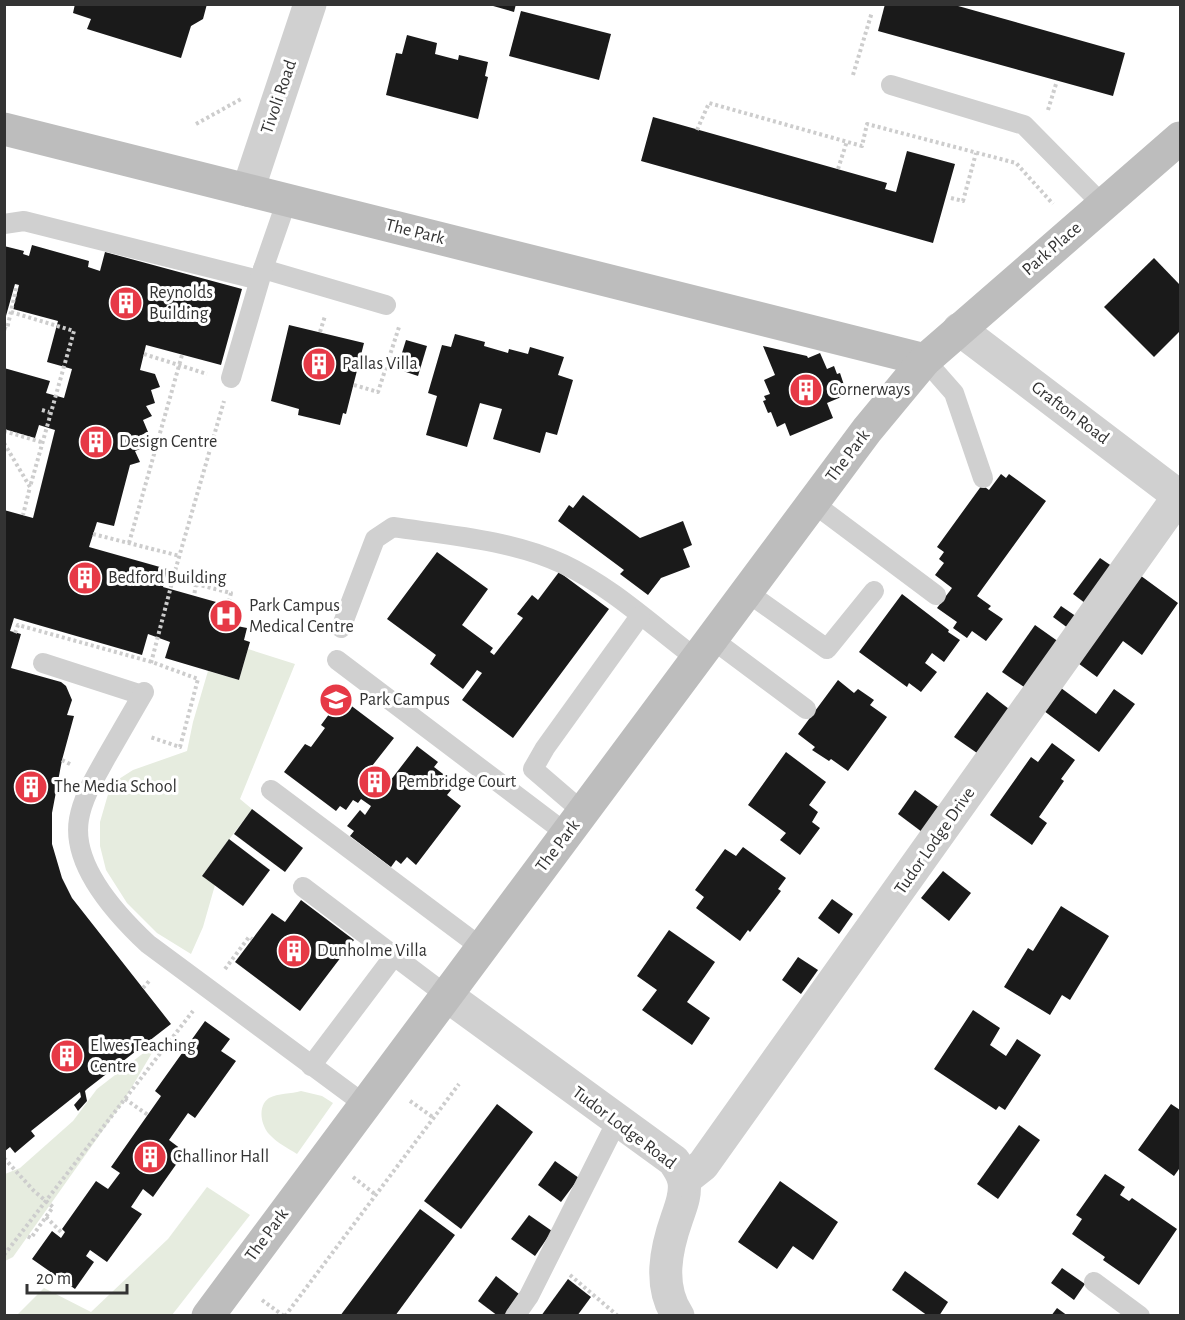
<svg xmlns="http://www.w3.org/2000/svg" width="1185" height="1320" font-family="'Alegreya Sans',sans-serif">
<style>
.green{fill:#e6ecdf}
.building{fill:#1a1a1a}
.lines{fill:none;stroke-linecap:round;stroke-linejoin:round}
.path{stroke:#cdcdcd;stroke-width:4;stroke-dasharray:3 3;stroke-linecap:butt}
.lane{stroke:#d0d0d0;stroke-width:20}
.street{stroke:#d0d0d0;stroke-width:33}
.secondary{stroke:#bdbdbd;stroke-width:33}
.labels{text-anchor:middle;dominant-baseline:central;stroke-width:6;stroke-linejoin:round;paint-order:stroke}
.street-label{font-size:18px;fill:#333;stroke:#fff}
.poi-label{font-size:18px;fill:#333;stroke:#fff;text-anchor:start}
</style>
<rect width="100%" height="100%" fill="#fff"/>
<g class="green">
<path d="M248,649l47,15 -55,135 12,10 -48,64 11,12 -12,42 -12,27 -34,-21 -30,-30 -21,-33 -6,-24v-24l11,-38 22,-14 54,-19 6,-29 15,-51 31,9z"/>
<path d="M159,1041l-36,61 -110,155 -8,4v-87l15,-6 53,-47 24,-32z"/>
<path d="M301,1091l21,5 11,7 -36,51c-9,-6 -20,-11 -27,-19 -9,-9 -13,-29 -1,-37 9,-5 22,-4 32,-7z"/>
<path d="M207,1187l43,28 -78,100h-155l27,-27 47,24 77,-73z"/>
</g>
<g class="building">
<path d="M75,4h132l-4,15 -12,7 -10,32 -94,-29 4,-10 -18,-6z"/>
<path d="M486,4h30l-2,8z"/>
<path d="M885,4h66l174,49 -12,43 -235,-65z"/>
<path d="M521,11l90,23 -12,46 -90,-24z"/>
<path d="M407,35l30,8 -2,11 23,6 1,-5 29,7 -3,14 3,1 -10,42 -92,-24 10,-42 6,1z"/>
<path d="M653,117l234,66 -2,6 11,3 11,-41 48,13 -22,79 -292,-82z"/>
<path d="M32,245l57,16 -1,6 12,4 5,-19 137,37 -21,76 -75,-20 -6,25 15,4 5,13 -9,3 4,13 -9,3 6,10 -9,4 5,12 -9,4 4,12 -8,3 5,11 -10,3 -16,61 -17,-4 -8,25 78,22 -4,18 78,22 -4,17 10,2 -3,12 6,2 -11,38 -74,-22 5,-16 -22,-8 -6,21 -128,-37 -4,13 11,3 -10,34 50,14 5,4 6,14 -5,15 7,1 -12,44 -10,53v31l10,34 10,20 99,126 -84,65 -2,2 2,10 -9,10 -4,-6 7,-8 -1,-5 -49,39 4,5 -20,17 -5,-6 -6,5v-642l29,8 22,-88 -16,-5 -4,13 -31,-9v-61l46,13 -4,12 18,5 8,-29 -25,-7 11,-41 -45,-12 6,-24 -4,-1 -11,39v-77l20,5 -1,3 6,2z"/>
<path d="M1154,258l26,27v46l-26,26 -50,-50z"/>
<path d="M289,325l75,18 -18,71 -3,-1 -3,12 -42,-10 1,-6 -28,-8z"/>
<path d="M455,334l30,8 -1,4 24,7 1,-4 19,5 2,-7 34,10 -6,18 15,5 -16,55 -11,-3 -6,21 -47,-14 9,-30 -22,-6 -13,44 -41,-12 11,-39 -9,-3 14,-48 9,2z"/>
<path d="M406,340l21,6 -9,30 -21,-7z"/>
<path d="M763,346l44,10 1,2 12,-5 7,16 7,-3 3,8 3,-1 4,12h-2l4,10 -19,8 6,15 -43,18 -5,-13 -8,4 -6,-15 -3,1 -5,-12 3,-1 -2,-4 6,-2 -6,-14 11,-5z"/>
<path d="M1001,474l5,4 3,-4 37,27 -69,95 14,10 -3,3 15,10 -17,22 -14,-10 -5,7 -14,-10 4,-6 -20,-14 15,-20 -17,-13 9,-12 -5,-4 5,-7 -7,-5 45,-62 7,5z"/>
<path d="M583,495l57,43 43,-17 9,24 -9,4 7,18 -29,11 -13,17 -28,-21 4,-4 -66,-49 11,-16 4,3z"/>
<path d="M437,552l51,37 -26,36 31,23 -3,4 4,3 29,-37 -6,-4 15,-19 6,5 21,-28 50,37 -96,129 -51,-38 20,-27 -5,-3 -14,19 -33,-25 6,-9 -49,-36z"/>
<path d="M1100,558l16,11 -27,37 -16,-12z"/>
<path d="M1137,573l41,30 -36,52 -19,-14 -26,36 -26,-19z"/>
<path d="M902,594l47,36 -1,2 12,8 -16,22 -12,-9 -7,10 12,9 -16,20 -12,-9 -2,4 -48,-35z"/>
<path d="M1061,606l19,13 -8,12 -19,-14z"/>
<path d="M1035,625l24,17 -32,47 -25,-17z"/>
<path d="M838,680l16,13 4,-4 16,11 -4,5 17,12 -39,54 -17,-12 -2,2 -17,-11 3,-3 -17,-13z"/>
<path d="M1053,682l43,32 18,-25 21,15 -36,48 -63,-47z"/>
<path d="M987,692l22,17 -32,44 -23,-16z"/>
<path d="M341,698l53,40 -22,28 18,15 27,-35 21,16 -4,5 22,17 -9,11 14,11 -45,59 -9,-8 -6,7 -5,-4 -5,7 -41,-31 4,-5 -7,-5 13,-16 5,5 6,-9 -10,-7 -3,4 -5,-3 -7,10 -6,-4 -4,5 -52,-39 21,-28 6,3 14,-19 -4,-3z"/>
<path d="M1052,743l23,17 -14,19 3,2 -25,36 8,6 -15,22 -42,-30 41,-58 7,5z"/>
<path d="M786,752l40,30 -17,23 9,7 -6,10 8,6 -20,27 -20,-15 6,-7 -38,-28z"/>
<path d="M915,790l25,18 -18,24 -24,-18z"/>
<path d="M252,809l51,39 -18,24 -51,-38z"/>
<path d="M229,839l41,31 -27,36 -41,-30z"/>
<path d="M743,847l43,31 -8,11 3,2 -31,41 -2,-2 -8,11 -44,-33 8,-11 -9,-7 30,-41 11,7z"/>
<path d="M943,871l28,22 -22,28 -28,-23z"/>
<path d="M832,899l21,15 -14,20 -21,-16z"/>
<path d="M301,900l53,40 -54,71 -65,-49 37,-49 13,9z"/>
<path d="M1061,906l48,30 -39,64 -8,-5 -12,20 -46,-28 24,-39 5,3z"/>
<path d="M669,930l46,32 -28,40 23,16 -18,27 -50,-35 15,-20 -20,-14z"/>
<path d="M798,957l20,13 -17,24 -19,-14z"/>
<path d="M973,1010l27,18 -10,17 16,11 11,-17 24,16 -36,55 -6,-4 -3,4 -62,-41z"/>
<path d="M205,1021l25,18 -9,12 15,10 -41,57 -7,-5 -19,27 16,12 -32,45 -10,-8 -12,18 11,7 -35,48 -17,-12 -4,6 8,6 -19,27 -43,-30 20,-28 9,7 4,-6 -3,-3 34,-48 12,8 12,-16 -9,-6 50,-71 -6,-5z"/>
<path d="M497,1104l36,28 -72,97 -37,-28z"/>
<path d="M1171,1104l9,6v60l-1,-1 -5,7 -36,-26z"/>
<path d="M1019,1125l21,15 -42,59 -21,-15z"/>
<path d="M555,1161l24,17 -18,24 -23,-17z"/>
<path d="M1105,1174l20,13 -5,8 9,6 3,-3 45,31 -38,56 -36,-25 2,-3 -33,-23 10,-15 -6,-4z"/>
<path d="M780,1181l58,41 -25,38 -20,-14 -16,23 -39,-27z"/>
<path d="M420,1209l35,26 -35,47 -25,34h-55z"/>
<path d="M529,1215l23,16 -17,25 -24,-17z"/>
<path d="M1062,1268l23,16 -11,16 -23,-17z"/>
<path d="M905,1271l43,31 -9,14h-11l-36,-26z"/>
<path d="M496,1276l23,18 -15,22h-6l-20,-15z"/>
<path d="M568,1279l23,18 -14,19h-36z"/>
<path d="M1057,1308l11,8h-17z"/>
</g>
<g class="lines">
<g class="path">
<path d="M853,75l19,-63"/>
<path d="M1048,110l8,-26"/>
<path d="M196,124l47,-26"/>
<path d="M697,130l12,-27 153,43 5,-22 149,39 37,41"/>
<path d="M838,169l9,-28"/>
<path d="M951,198l12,3 13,-48"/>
<path d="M11,312l63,19 -44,156"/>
<path d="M4,328l3,1 10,-44"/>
<path d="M320,332l5,-16"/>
<path d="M144,354l63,20"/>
<path d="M354,385l24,7 21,-65"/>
<path d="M42,410l7,2"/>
<path d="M4,431l37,11"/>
<path d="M4,443l26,44 -7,28"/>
<path d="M93,534l87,22"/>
<path d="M129,543l53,-188"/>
<path d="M173,578l23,6 -2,12"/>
<path d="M196,584l35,9 -3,12"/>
<path d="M15,633l3,-8 134,37 46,17 -18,68 -30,-10"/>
<path d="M151,663l24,-92 49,-170"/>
<path d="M62,760l10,5"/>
<path d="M225,969l24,-32 3,2"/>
<path d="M143,988l7,-8"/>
<path d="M125,1099l23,16"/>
<path d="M410,1101l24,17"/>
<path d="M4,1158l30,33 19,16 -22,31 -4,-2"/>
<path d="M353,1177l23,18"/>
<path d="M46,1217l17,17"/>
<path d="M4,1255l189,-244"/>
<path d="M570,1275l48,41"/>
<path d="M262,1300l22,16"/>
<path d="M285,1316l174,-232"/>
</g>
<g class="lane">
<path d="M891,85l133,40 79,80"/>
<path d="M4,224l20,-3 235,59"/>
<path d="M263,269l123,36"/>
<path d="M925,360l29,33 29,85"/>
<path d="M231,378l32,-109 24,-69"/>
<path d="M813,503l123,92"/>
<path d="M747,592l80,57 47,-58"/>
<path d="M341,628l34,-89 18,-12c54,8 119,13 170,37 49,23 91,63 134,95"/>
<path d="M712,639l94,70"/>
<path d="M337,660l230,174"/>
<path d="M43,663l99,32"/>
<path d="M144,692c-12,21 -25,43 -37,64 -11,20 -24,40 -28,63 -8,46 38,96 69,125l216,160"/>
<path d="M271,790l211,158"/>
<path d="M583,812l-50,-43 12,-21 95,-132"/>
<path d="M303,887l143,108"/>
<path d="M311,1066l83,-110"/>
<path d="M1094,1282l46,34"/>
<path d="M515,1316l14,-20 88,-175"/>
</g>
<g class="street">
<path d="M248,190l62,-186"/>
<path d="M959,329l221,168"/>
<path d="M446,995l228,166c4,7 9,13 10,21 2,13 -3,24 -7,36 -11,31 -19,68 1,98"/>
<path d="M684,1180l19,-15 476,-669"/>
</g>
<g class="secondary">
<path d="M4,129l921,231"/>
<path d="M208,1316l659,-886 58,-70 255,-222"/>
</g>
</g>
<defs>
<symbol id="building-disc" viewBox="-11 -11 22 22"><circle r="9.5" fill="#e63946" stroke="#fff"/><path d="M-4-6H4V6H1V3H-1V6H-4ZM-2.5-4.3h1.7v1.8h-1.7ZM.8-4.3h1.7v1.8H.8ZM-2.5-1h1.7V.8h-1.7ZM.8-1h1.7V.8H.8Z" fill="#fff"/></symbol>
<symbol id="hospital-disc" viewBox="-11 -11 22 22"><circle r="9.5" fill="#e63946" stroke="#fff"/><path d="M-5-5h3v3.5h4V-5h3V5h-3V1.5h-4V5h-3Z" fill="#fff"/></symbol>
<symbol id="university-disc" viewBox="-11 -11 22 22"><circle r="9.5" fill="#e63946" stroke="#fff"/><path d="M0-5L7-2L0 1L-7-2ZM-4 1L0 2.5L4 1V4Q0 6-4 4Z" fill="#fff"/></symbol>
</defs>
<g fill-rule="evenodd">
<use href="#building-disc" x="107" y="284" width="38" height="38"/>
<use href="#building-disc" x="300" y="345" width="38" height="38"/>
<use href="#building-disc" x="787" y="371" width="38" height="38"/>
<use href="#building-disc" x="77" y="423" width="38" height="38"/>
<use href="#building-disc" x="66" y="559" width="38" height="38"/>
<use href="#hospital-disc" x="207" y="597" width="38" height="38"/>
<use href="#university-disc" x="317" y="681" width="38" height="38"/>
<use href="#building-disc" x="356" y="763" width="38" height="38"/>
<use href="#building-disc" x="12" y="768" width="38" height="38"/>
<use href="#building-disc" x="275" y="932" width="38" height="38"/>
<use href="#building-disc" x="48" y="1037" width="38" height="38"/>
<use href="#building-disc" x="131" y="1138" width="38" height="38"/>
</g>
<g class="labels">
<g class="street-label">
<text transform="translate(279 97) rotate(-71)">Tivoli Road</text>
<text transform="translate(415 232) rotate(14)">The Park</text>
<text transform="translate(1052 249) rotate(-41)">Park Place</text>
<text transform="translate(1070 413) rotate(37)">Grafton Road</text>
<text transform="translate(848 456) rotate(-53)">The Park</text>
<text transform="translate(935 841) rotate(-55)">Tudor Lodge Drive</text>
<text transform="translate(558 846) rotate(-53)">The Park</text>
<text transform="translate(624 1128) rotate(37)">Tudor Lodge Road</text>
<text transform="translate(267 1235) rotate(-54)">The Park</text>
</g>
<g class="poi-label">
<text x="149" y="293">Reynolds<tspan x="149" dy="21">Building</tspan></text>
<text x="342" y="364">Pallas Villa</text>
<text x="829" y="390">Cornerways</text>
<text x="119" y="442">Design Centre</text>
<text x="108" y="578">Bedford Building</text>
<text x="249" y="606">Park Campus<tspan x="249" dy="21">Medical Centre</tspan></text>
<text x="359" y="700">Park Campus</text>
<text x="398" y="782">Pembridge Court</text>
<text x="54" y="787">The Media School</text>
<text x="317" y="951">Dunholme Villa</text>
<text x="90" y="1046">Elwes Teaching<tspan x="90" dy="21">Centre</tspan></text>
<text x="173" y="1157">Challinor Hall</text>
</g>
</g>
<rect width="1185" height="1320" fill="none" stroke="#333333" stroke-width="12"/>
<path d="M27 1284v9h100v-9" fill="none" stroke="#333333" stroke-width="3"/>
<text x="36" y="1284" font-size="18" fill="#333333" stroke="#ffffff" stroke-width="4.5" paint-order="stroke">20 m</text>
</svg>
